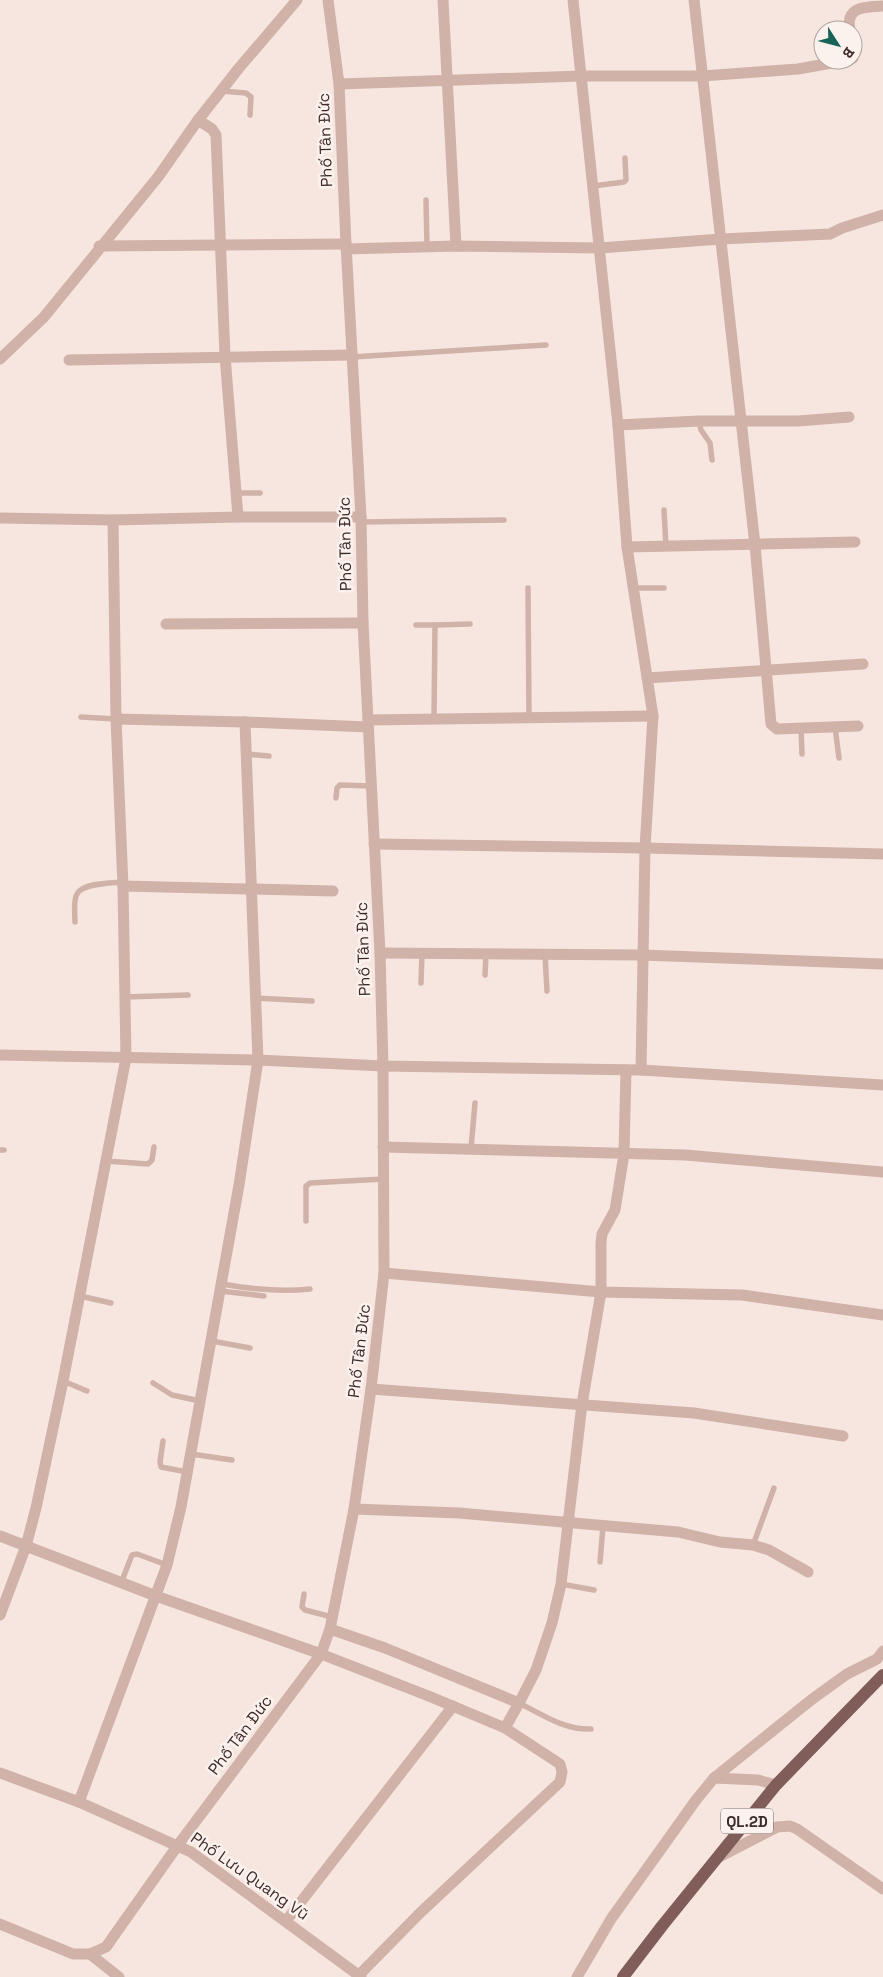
<svg xmlns="http://www.w3.org/2000/svg" width="883" height="1977" font-family="'Space Grotesk',sans-serif">
<style>
.lines{fill:none;stroke-linecap:round;stroke-linejoin:round}
.service{stroke:#d0b2a9;stroke-width:5.5}
.minor{stroke:#d0b2a9;stroke-width:11}
.primary{stroke:#805d59;stroke-width:12}
.labels{text-anchor:middle;dominant-baseline:central;stroke-width:5;stroke-linejoin:round;paint-order:stroke}
.shield{fill:#fcf2ed;stroke:#766764;stroke-width:1}
.shield-label{font-size:15px;font-weight:bold;fill:#3d2b29}
.street-label{font-size:16px;fill:#3d2b29;stroke:#fcf2ed}
</style>
<rect width="100%" height="100%" fill="#f6e6df"/>
<g class="lines">
<g class="service">
<path d="M221,91l25,2 5,4 -1,18"/>
<path d="M593,186l31,-4 2,-2 -1,-22"/>
<path d="M426,200l1,47"/>
<path d="M352,357l194,-12"/>
<path d="M699,421l2,9 9,13 2,17"/>
<path d="M236,493h24"/>
<path d="M664,510l2,37"/>
<path d="M361,522l143,-2"/>
<path d="M528,588l1,130"/>
<path d="M633,588h31"/>
<path d="M416,625h19"/>
<path d="M81,717l35,2"/>
<path d="M434,719l1,-94 35,-1"/>
<path d="M835,727l4,31"/>
<path d="M801,728l1,26"/>
<path d="M246,754l23,2"/>
<path d="M336,798l1,-10 3,-3 31,1"/>
<path d="M75,922c0,-8 -2,-22 2,-28 5,-11 34,-11 45,-12"/>
<path d="M545,954l2,37"/>
<path d="M485,975l1,-21"/>
<path d="M421,983l1,-30"/>
<path d="M125,997l63,-2"/>
<path d="M255,998l57,3"/>
<path d="M471,1148l4,-45"/>
<path d="M0,1150h4"/>
<path d="M106,1161l42,3 4,-4 2,-13"/>
<path d="M306,1221v-35l4,-3 74,-4"/>
<path d="M222,1284c28,5 59,8 88,5"/>
<path d="M220,1291l44,5"/>
<path d="M80,1296l31,7"/>
<path d="M212,1341l38,7"/>
<path d="M63,1381l24,10"/>
<path d="M153,1383l19,12 28,6"/>
<path d="M163,1441l-3,21 1,5 26,5"/>
<path d="M191,1454l41,6"/>
<path d="M753,1545l21,-57"/>
<path d="M600,1562l3,-36"/>
<path d="M121,1583l11,-28 5,-1 30,11"/>
<path d="M561,1584l33,6"/>
<path d="M304,1594l-2,13 3,3 27,7"/>
<path d="M519,1703c24,12 45,27 72,26"/>
</g>
<g class="minor">
<path d="M443,0l13,246"/>
<path d="M573,0l45,425 9,122 26,169 -8,132 -4,222"/>
<path d="M694,0l61,545 16,179 6,5 81,-3"/>
<path d="M850,30c-5,-24 15,-23 33,-24"/>
<path d="M853,49v9"/>
<path d="M339,84l242,-8h121l96,-7 51,-9"/>
<path d="M198,120l14,9 4,6 9,221 13,161"/>
<path d="M99,246l247,-2"/>
<path d="M346,249l110,-3 144,2 121,-9 109,-5 12,-6 41,-13"/>
<path d="M0,359l44,-42 114,-140 40,-57 41,-52 58,-68"/>
<path d="M69,360l283,-5"/>
<path d="M618,425l81,-4h99l51,-4"/>
<path d="M0,518l113,2 125,-3h123"/>
<path d="M627,547l228,-5"/>
<path d="M166,624l197,-1"/>
<path d="M647,678l216,-14"/>
<path d="M116,719l129,3 123,5"/>
<path d="M368,720l285,-4"/>
<path d="M374,844l271,4 238,6"/>
<path d="M123,886l210,5"/>
<path d="M380,953l262,2 241,9"/>
<path d="M0,1055l258,5 125,6 258,4 242,15"/>
<path d="M383,1147l302,8 198,17"/>
<path d="M384,1273l217,19 141,3 141,20"/>
<path d="M371,1389l323,24 149,23"/>
<path d="M354,1509l105,4 219,19 42,10 33,3 16,5 39,22"/>
<path d="M0,1536l156,60 165,58 110,43 74,31 55,36 2,8 -2,10 -140,131 -63,64"/>
<path d="M0,1615l26,-69 10,-38 27,-127 63,-323 -3,-172 -7,-167 -3,-199"/>
<path d="M330,1629l55,19 134,55 17,-33 16,-47 9,-39 21,-180 19,-112v-49l1,-9 13,-24 9,-56 2,-84"/>
<path d="M505,1728l14,-25"/>
<path d="M0,1773l79,29 112,50 170,125"/>
<path d="M714,1778l44,2 18,5"/>
<path d="M79,1802l88,-237 14,-58 58,-322 19,-125 -13,-338"/>
<path d="M717,1858l60,-31 13,-1 7,3 86,60"/>
<path d="M286,1921l167,-215"/>
<path d="M0,1924l73,30h17l16,-7 72,-102 143,-191 9,-25 24,-120 17,-120 13,-116 -1,-207 -3,-113 -17,-330 -2,-106 -15,-273 -7,-160 -11,-84"/>
<path d="M90,1954l29,23"/>
<path d="M577,1977l34,-58 85,-119 18,-22 97,-78 36,-26 30,-15 6,-8"/>
</g>
<path class="primary" d="M623,1977l39,-51 114,-141 107,-110"/>
</g>
<g class="labels">
<rect class="shield" x="721" y="1808.5" width="52" height="25" rx="4"/>
<g class="shield-label">
<text x="747" y="1821">QL.2D</text>
</g>
<g class="street-label">
<text transform="translate(325 140) rotate(-92)">Phố Tân Đức</text>
<text transform="translate(345 544) rotate(-91)">Phố Tân Đức</text>
<text transform="translate(363 949) rotate(-92)">Phố Tân Đức</text>
<text transform="translate(359 1351) rotate(-83)">Phố Tân Đức</text>
<text transform="translate(240 1735) rotate(-53)">Phố Tân Đức</text>
<text transform="translate(250 1876) rotate(35)">Phố Lưu Quang Vũ</text>
</g>
</g>
<g transform="translate(838 45) rotate(126)"><circle r="24" fill="#fcf2ed" stroke="#b0a29f"/>
<path d="M0-4L9 19L0 12L-9 19Z" fill="#196458"/>
<text y="-8" font-size="14" font-weight="bold" text-anchor="middle" fill="#3d2b29">B</text>
</g>
</svg>
